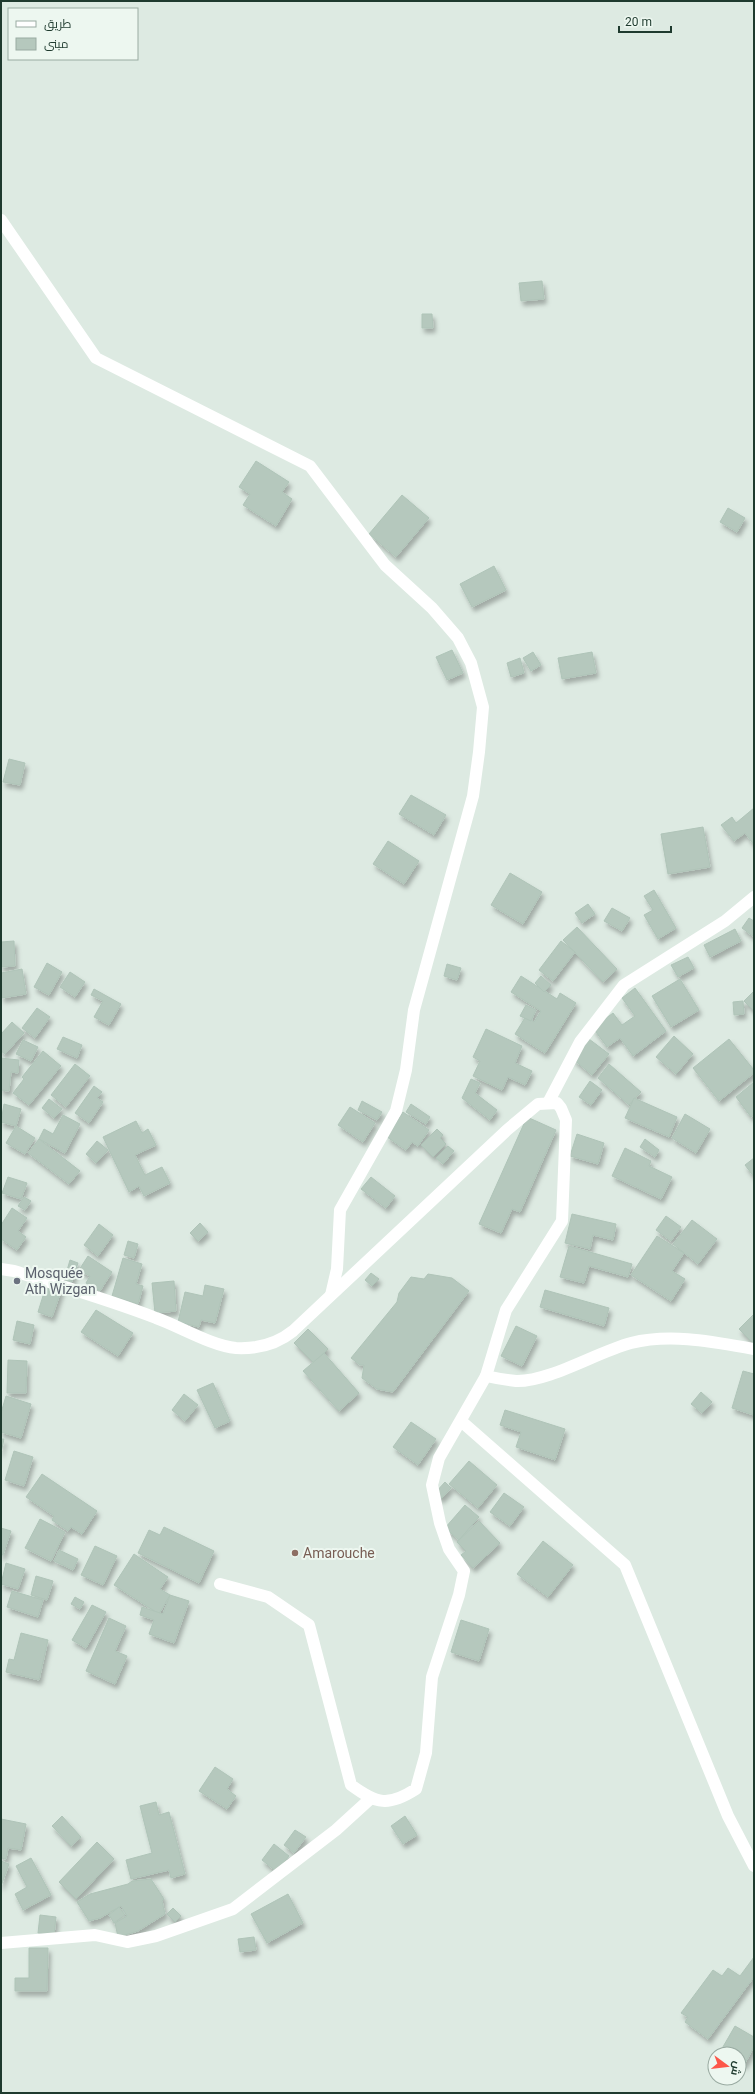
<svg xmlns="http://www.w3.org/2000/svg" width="755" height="2094" font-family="Roboto,Cairo,sans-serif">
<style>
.building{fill:#b5c8bd;stroke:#afc4b8;filter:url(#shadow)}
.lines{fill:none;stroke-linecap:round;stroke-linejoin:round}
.street{stroke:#fff;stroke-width:12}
.worship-dot{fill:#6b7280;stroke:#edf7f0;stroke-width:1.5}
.education-dot{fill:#8d6e63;stroke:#edf7f0;stroke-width:1.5}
.labels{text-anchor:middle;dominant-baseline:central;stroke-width:4;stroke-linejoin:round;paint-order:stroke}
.worship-label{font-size:14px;fill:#5b616d;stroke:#edf7f0;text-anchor:start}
.education-label{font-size:14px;fill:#785e54;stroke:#edf7f0;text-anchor:start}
</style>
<defs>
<filter id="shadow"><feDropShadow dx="2.5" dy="4.5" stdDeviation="2" flood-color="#0004"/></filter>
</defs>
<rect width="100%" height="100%" fill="#ddeae2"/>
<g class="building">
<path d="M542,281l2,18 -23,2 -2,-18z"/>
<path d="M422,314h10l1,14h-11z"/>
<path d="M256,461l33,21 -7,10 10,7 -16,27 -33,-21 7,-11 -11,-7z"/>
<path d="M402,495l27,23 -33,39 -27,-23z"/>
<path d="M728,508l17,10 -8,14 -17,-10z"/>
<path d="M494,566l12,24 -34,17 -12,-23z"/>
<path d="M452,650l11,23 -16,7 -11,-23z"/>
<path d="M533,652l8,13 -10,6 -8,-13z"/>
<path d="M592,652l4,21 -34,6 -4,-21z"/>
<path d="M520,658l4,15 -13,4 -4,-14z"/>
<path d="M9,759l16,4 -5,22 -17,-3z"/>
<path d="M411,795l35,20 -12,20 -35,-21z"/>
<path d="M754,808v37l-9,-12 -11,8 -13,-16 11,-8 4,6z"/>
<path d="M703,827l7,40 -42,7 -7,-40z"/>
<path d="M388,841l31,20 -15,23 -31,-20z"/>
<path d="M510,873l32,19 -19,32 -32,-19z"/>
<path d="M654,890l22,38 -18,11 -14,-24 9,-5 -9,-14z"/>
<path d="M588,904l7,10 -13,9 -7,-10z"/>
<path d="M612,908l18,10 -8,13 -18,-10z"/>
<path d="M749,918l5,3v16l-12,-9z"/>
<path d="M577,927l40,42 -14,13 -40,-42z"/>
<path d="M735,929l6,12 -31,16 -6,-12z"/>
<path d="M14,941l1,25 -14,1v-25z"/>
<path d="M561,941l14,11 -22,29 -14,-11z"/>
<path d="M688,957l6,11 -16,9 -7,-12z"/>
<path d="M47,963l15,9 -13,23 -15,-8z"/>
<path d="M447,964l14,4 -4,12 -13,-4z"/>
<path d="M22,969l4,25 -24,4 -1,-25z"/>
<path d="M70,972l15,10 -10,15 -15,-10z"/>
<path d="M521,976l36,23 3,-6 16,10 -31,50 -30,-19 11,-18 8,6 7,-11 -30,-19z"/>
<path d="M541,976l10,9 -7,7 -9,-9z"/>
<path d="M680,979l19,31 -28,17 -19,-31z"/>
<path d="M635,988l31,43 -33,25 -13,-18 -13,9 -14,-19 20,-15 9,12 13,-9 -13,-18z"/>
<path d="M94,989l27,15 -12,21 -15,-8 9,-16 -12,-6z"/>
<path d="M754,991v20l-10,-10z"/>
<path d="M743,1001l1,13 -10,1 -1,-13z"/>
<path d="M526,1005l10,5 -5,11 -11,-5z"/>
<path d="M37,1008l13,9 -15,21 -13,-10z"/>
<path d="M12,1022l12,11 -19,21 -4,-3v-17z"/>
<path d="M486,1029l36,17 -7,17 17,8 -7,14 -17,-8 -6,13 -29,-14 7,-15 -7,-4z"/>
<path d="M674,1036l19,18 -17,20 -20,-17z"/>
<path d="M63,1037l19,8 -5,13 -20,-9z"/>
<path d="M589,1039l20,15 -17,21 -19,-16z"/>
<path d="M729,1039l25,31v3l-35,28 -26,-33z"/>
<path d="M23,1040l15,7 -7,14 -15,-7z"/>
<path d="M43,1051l18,15 -32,39 -16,-12 11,-14 -2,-2z"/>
<path d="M1,1058l18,2 -1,13 -7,-1 -2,19 -8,-1z"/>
<path d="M75,1064l15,12 -24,31 -15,-12z"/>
<path d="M609,1064l32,28 -12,13 -31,-27z"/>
<path d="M471,1079l9,4 -5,10 22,17 -7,10 -28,-22z"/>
<path d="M590,1081l12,9 -11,15 -12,-8z"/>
<path d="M754,1082v33l-3,2 -15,-20z"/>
<path d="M94,1086l8,6 -5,6 6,4 -14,21 -14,-10z"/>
<path d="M634,1098l43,19 -8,20 -44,-19z"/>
<path d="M49,1099l13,10 -8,9 -12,-10z"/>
<path d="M362,1101l20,11 -5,8 -19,-10z"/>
<path d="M4,1104l17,5 -5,17 -15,-4z"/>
<path d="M411,1104l19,13 -4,7 -20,-12z"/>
<path d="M350,1107l25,16 -12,19 -25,-17z"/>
<path d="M403,1112l26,18 -11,16 -6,-4 -6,8 -19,-13z"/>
<path d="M685,1114l25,15 -14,24 -24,-15z"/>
<path d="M63,1115l17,9 -15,29 -26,-14 5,-10 9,5z"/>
<path d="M527,1117l29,13 -36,82 -8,-3 -11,24 -22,-9z"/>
<path d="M136,1121l6,12 6,-4 8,16 -21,10 10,20 17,-8 8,16 -26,13 -5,-10 -10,6 -26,-55z"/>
<path d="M16,1126l19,12 -10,16 -19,-11z"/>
<path d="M437,1129l6,6 -3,3 6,6 -13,13 -12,-12z"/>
<path d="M577,1134l27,9 -6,21 -28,-8z"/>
<path d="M39,1139l41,32 -11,13 -41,-31z"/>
<path d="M645,1139l14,11 -4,7 -15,-10z"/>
<path d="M97,1141l11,9 -12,13 -10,-9z"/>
<path d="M448,1146l6,5 -11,13 -7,-6z"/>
<path d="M625,1148l26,13 -2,5 23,11 -11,22 -49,-23z"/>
<path d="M754,1158v19l-9,-12z"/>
<path d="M8,1177l19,6 -6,16 -19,-6z"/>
<path d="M371,1177l24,19 -9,12 -25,-19z"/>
<path d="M24,1197l7,4 -6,9 -7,-4z"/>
<path d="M12,1208l15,10 -9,13 8,6 -9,13 -16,-11v-14z"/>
<path d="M572,1214l44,10 -3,16 -20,-5 -3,14 -25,-6z"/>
<path d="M666,1216l15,11 -10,14 -15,-11z"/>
<path d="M692,1220l25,19 -19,25 -25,-20z"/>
<path d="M200,1223l8,9 -10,9 -8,-8z"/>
<path d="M99,1224l14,11 -15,21 -14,-11z"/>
<path d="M657,1236l27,17 -12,18 13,8 -14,22 -40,-26z"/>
<path d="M128,1241l10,3 -4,14 -10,-3z"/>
<path d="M569,1246l63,18 -4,13 -39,-11 -5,17 -24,-6z"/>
<path d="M88,1256l24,16 -12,19 -14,-8 4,-7 -11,-6z"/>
<path d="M123,1258l19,6 -6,20 7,2 -5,18 -26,-8z"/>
<path d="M70,1260l8,3 -7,21 -7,-3z"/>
<path d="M371,1273l8,6 -7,7 -7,-6z"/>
<path d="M428,1274l24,4 17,13 -76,101 -16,-3 -15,-11 2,-13h-4l-9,-7 46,-56 2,-9 12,-16 13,2z"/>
<path d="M174,1281l2,30 -21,2 -3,-30z"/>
<path d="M47,1283l15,5 -10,29 -14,-5z"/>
<path d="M205,1285l19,4 -9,34 -14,-3 -2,7 -21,-5 7,-30 18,4z"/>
<path d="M545,1290l64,18 -5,18 -64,-19z"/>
<path d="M96,1310l37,23 -15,23 -37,-24z"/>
<path d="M754,1314v30l-15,-15z"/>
<path d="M17,1321l17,4 -4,19 -17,-4z"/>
<path d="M516,1326l21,10 -15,30 -21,-10z"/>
<path d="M308,1329l20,20 -14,14 -20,-20z"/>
<path d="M324,1353l35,40 -20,18 -36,-40z"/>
<path d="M8,1360l19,1 -1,32h-19z"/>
<path d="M743,1371l11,3v41l-22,-7z"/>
<path d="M213,1383l17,38 -15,7 -18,-38z"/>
<path d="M701,1392l11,10 -10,11 -11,-9z"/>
<path d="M184,1394l14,11 -13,16 -13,-11z"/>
<path d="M6,1396l25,8 -10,34 -20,-6v-19z"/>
<path d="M505,1410l60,19 -10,31 -39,-13 5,-15 -21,-7z"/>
<path d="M411,1422l25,17 -18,26 -25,-18z"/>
<path d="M1,1439h3l-3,14z"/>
<path d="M14,1451l19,6 -9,29 -19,-6z"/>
<path d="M469,1461l28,24 -19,23 -29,-24z"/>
<path d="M42,1474l55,37 -15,23 -11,-7 -3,4 -16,-11 2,-4 -28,-19z"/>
<path d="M445,1482l6,6 -10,11 -6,-6z"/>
<path d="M504,1493l20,14 -14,19 -20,-14z"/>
<path d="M465,1505l14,12 -20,23 -14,-12z"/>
<path d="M40,1519l25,13 -14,29 -26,-13z"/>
<path d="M479,1521l21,22 -27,25 -12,-13 5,-4 -9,-9z"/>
<path d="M164,1527l50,24 -15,32 -61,-30 11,-23 11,5z"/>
<path d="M1,1528l10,3 -8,24h-2z"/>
<path d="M543,1541l30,24 -25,32 -31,-23z"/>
<path d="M95,1546l22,10 -14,29 -22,-10z"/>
<path d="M59,1550l19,9 -5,11 -19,-9z"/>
<path d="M134,1554l34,23 -8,12 10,6 -11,19 -45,-29z"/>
<path d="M6,1563l19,6 -7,20 -17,-5z"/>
<path d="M36,1576l17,5 -6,19 -16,-5z"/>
<path d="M12,1591l31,9 -5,17 -31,-10z"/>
<path d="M170,1595l19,6 -15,42 -25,-9 5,-14 -14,-5 2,-8 21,7z"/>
<path d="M75,1597l9,5 -4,7 -9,-5z"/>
<path d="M92,1605l14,7 -20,36 -14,-8z"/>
<path d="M109,1618l17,8 -11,25 12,5 -12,28 -29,-13z"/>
<path d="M461,1620l28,9 -10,32 -28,-9z"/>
<path d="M21,1633l27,7 -9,40 -33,-8 3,-13 5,1z"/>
<path d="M215,1767l18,12 -6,10 9,7 -9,13 -28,-18z"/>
<path d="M156,1802l3,13 10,-3 16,62 -14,4 -2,-8 -38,9 -5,-19 26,-7 -12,-47z"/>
<path d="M62,1816l19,21 -10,9 -19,-20z"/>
<path d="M405,1816l12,19 -14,9 -12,-18z"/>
<path d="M1,1819l25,5 -5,26 -13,-2 -2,11 -5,-1z"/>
<path d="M295,1830l11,7 -12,16 -10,-8z"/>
<path d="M97,1842l17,17 -38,40 -17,-17z"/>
<path d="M274,1844l15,12 -12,16 -15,-12z"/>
<path d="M31,1858l20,37 -28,15 -8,-16 12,-7 -11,-21z"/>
<path d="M1,1861l8,3 -8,22z"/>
<path d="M151,1879l13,20 -2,2 3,13 -27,17 -20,6 -3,-14 12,-7 -6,-10 -21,12 -11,3 -12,-19 13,-8 38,-10 4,-3z"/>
<path d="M288,1894l15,29 -36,20 -16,-29z"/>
<path d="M119,1907l6,8 -11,8 -5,-8z"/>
<path d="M173,1908l8,8 -6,6 -8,-8z"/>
<path d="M40,1915l16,2 -2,18 -16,-2z"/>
<path d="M254,1937l2,13 -16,2 -2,-13z"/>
<path d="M29,1948h19l-1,43h-32v-13h14z"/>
<path d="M754,1957v20l-46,62 -23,-17 3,-5 -7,-4 32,-43 9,6 6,-8 12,8z"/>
<path d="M735,2026l19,11v10l-10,18 -5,-3v-8l-19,-2z"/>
</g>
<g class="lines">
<g class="street">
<path d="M1,220l95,138 214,108 75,99 47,43 26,30 13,25 12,44 -4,45 -6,44 -59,214 -8,60 -10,41 -56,99 -3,59 -6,26"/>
<path d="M548,1103l32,-61 44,-57 101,-64 29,-24"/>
<path d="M1,1269l13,2c47,15 96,29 142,47 23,8 56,28 80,30 21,1 41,-4 57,-17l214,-201 31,-26 19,-1 4,5 5,12 -4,101 -56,89 -20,66c9,2 20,4 30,5 33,1 81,-29 115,-38 40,-10 83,-1 123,6"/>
<path d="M461,1421l164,144 103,251 26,50"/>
<path d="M220,1584l48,13 41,28 42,160c26,19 37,22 65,4l10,-36 6,-76 27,-82 5,-24 -15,-22 -9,-26 -8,-38 7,-27 47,-82"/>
<path d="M1,1943l94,-8 32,7 29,-6 77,-27 103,-79 34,-31"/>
</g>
</g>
<circle class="worship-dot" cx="17" cy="1281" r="4"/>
<circle class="education-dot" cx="295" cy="1553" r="4"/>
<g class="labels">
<g class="worship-label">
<text x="25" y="1273">Mosquée<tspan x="25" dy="16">Ath Wizgan</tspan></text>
</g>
<g class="education-label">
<text x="303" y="1553">Amarouche</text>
</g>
</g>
<rect width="755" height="2094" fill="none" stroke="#1e3a2e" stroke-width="4"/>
<rect x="8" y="8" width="130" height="52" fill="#edf7f0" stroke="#9aaba2"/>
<rect x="16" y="21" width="20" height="6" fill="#ffffff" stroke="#9aaba2"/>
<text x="44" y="28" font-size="12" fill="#1e3a2e">طريق</text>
<rect x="16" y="38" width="20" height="12" fill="#b5c8bd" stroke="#9aaba2"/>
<text x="44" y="48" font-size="12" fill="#1e3a2e">مبنى</text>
<g transform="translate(727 2066) rotate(105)"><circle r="19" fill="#edf7f0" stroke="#9aaba2"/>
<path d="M0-3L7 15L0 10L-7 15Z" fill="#fc5749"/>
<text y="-6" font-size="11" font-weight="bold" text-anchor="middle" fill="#1e3a2e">ش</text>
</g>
<path d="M619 26v6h52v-6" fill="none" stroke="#1e3a2e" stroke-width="2"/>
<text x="625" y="26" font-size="12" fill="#1e3a2e" stroke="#edf7f0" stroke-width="3" paint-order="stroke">20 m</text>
</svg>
